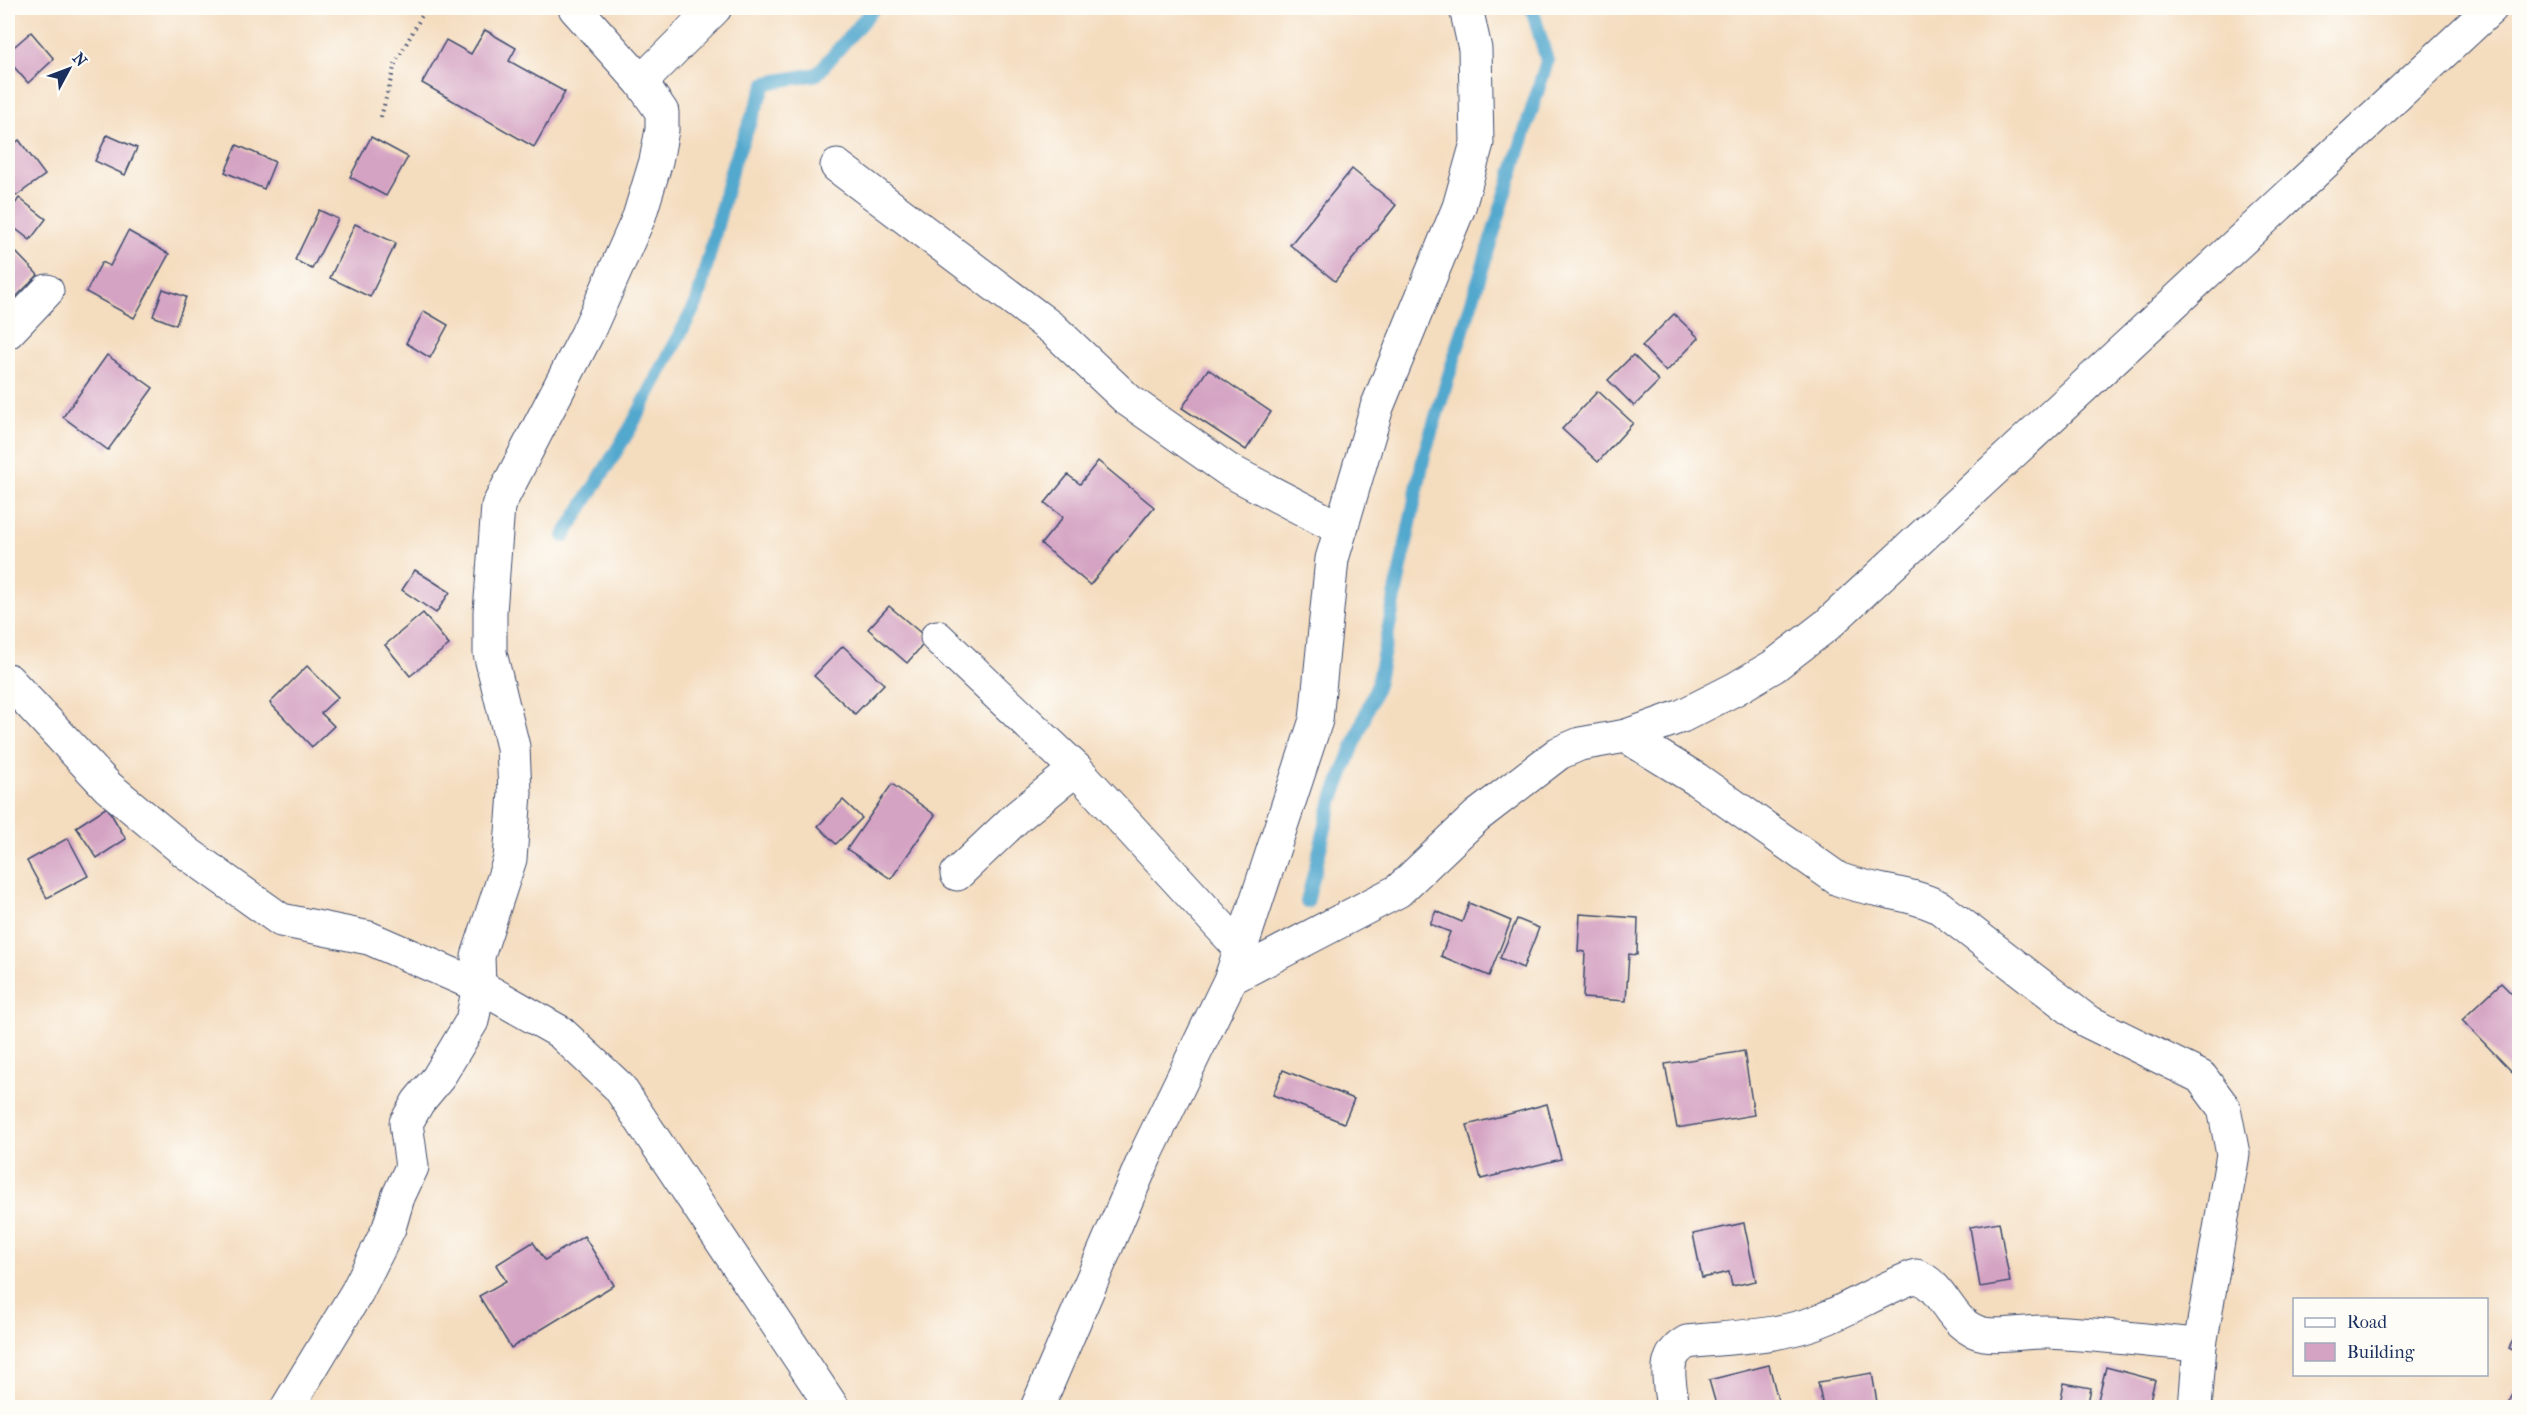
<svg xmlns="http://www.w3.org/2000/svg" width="2527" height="1415" font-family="'IM FELL French Canon',serif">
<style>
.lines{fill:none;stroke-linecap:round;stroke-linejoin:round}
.stream{stroke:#52a8ce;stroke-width:14}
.building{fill:#d4a2c2}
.minor-casing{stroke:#3c496c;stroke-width:35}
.path{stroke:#3c496c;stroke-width:4;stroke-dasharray:1.5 4.5;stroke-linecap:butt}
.minor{stroke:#fff;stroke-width:33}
</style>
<rect width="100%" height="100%" fill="#fdfcf7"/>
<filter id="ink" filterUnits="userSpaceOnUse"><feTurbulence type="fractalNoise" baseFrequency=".0167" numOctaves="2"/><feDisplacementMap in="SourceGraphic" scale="12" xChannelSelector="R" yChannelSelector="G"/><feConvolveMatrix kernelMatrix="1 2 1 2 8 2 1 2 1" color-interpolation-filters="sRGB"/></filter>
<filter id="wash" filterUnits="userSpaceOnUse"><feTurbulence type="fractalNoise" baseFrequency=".008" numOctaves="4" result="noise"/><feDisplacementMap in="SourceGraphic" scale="24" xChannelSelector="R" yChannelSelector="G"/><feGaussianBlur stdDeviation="1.35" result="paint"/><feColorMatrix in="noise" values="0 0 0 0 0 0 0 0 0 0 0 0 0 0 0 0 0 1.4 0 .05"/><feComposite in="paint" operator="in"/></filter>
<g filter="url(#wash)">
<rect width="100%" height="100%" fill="#f4dcbe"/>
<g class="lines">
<g class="stream">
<path d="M564,536l67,-109 66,-125 36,-138 33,-81 51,-9 57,-66"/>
<path d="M1307,902l24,-98 46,-119 47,-230 123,-394 -15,-53"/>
</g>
</g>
<g id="blocks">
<g class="building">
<path d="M485,30l31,18 -7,13 56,31 -31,55 -112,-64 24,-43 25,14z"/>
<path d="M31,32l23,27 -26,24 -20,-23v-8z"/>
<path d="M107,135l30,13 -12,27 -30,-14z"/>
<path d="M371,137l37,20 -22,39 -36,-19z"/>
<path d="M19,140l26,35 -29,21 -8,-11v-36z"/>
<path d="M237,145l38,17 -11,27 -39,-17z"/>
<path d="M1352,169l44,36 -61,76 -45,-36z"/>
<path d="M19,198l27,21 -16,21 -22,-17v-9z"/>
<path d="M319,210l19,9 -26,50 -17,-9z"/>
<path d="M355,224l41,19 -26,54 -40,-19z"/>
<path d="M128,231l41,23 -35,64 -48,-26 16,-30 8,4z"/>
<path d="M10,246l28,29 -30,30v-56z"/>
<path d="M163,289l23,8 -10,28 -23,-9z"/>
<path d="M424,311l24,14 -18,33 -24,-15z"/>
<path d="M1674,314l25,24 -33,34 -24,-26z"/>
<path d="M107,355l46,33 -45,62 -45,-33z"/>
<path d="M1633,355l26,26 -25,25 -26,-26z"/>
<path d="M1208,369l63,43 -25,38 -64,-42z"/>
<path d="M1598,391l35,32 -35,39 -36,-33z"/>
<path d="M1098,461l56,46 -64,78 -49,-41 22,-27 -18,-14 23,-28 12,9z"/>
<path d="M415,570l35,22 -14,21 -34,-23z"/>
<path d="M889,606l39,33 -21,24 -39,-34z"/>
<path d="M423,613l26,32 -39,31 -25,-31z"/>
<path d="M843,646l41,38 -29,30 -41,-38z"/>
<path d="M307,666l31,31 -17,16 13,13 -22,21 -42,-44z"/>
<path d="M892,784l43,31 -44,64 -44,-30z"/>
<path d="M843,800l19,18 -26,26 -18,-18z"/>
<path d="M107,807l19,32 -29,19 -21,-31z"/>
<path d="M68,838l20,38 -41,22 -20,-37z"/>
<path d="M1469,903l42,18 -22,55 -48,-20 9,-24 -20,-8 6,-13 26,11z"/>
<path d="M1580,914l58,4 -1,37 -8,-1 -3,47 -43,-3 2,-46 -7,-1z"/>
<path d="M1517,919l22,9 -16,40 -23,-10z"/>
<path d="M2501,983l19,19v78l-58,-60z"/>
<path d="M1744,1051l10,64 -77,13 -12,-64z"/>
<path d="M1283,1070l71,29 -10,24 -71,-28z"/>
<path d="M1547,1104l14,55 -80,20 -14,-54z"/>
<path d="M1999,1222l11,60 -30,5 -10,-60z"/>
<path d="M1744,1223l12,58 -24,5 -3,-14 -27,6 -9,-44z"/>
<path d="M584,1236l30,49 -103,63 -32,-52 27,-15 -10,-16 37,-23 12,18z"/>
<path d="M2517,1333l3,1v20l-11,-6z"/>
<path d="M1769,1365l11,43h-63l-8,-28z"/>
<path d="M2106,1367l49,13 -7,28h-52z"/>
<path d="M1872,1373l6,35h-55l-5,-26z"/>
<path d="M2520,1381v27h-14z"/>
<path d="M2064,1383l27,5 -4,20h-28z"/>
</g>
</g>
</g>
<g filter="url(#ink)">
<use href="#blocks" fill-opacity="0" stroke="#3c496c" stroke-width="1.5"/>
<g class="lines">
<defs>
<g id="minor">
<path d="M641,82l74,-74"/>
<path d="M837,166l216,163 75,71 100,70 113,59"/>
<path d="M8,332l39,-41"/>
<path d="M937,637l139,132"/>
<path d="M8,680l100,107 79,66 94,67 88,18 110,48 81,46 59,55 214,321"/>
<path d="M1626,736l70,43 142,100c34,13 68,12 101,28l148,114 114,56 23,31 9,46 -33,191 -5,63"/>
<path d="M957,874l60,-57 59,-48 165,180"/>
<path d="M1231,978l167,-87 79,-75 82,-63 21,-9 46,-8 56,-20 53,-27 39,-23 53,-41 664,-617"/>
<path d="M287,1408l70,-116 32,-64 9,-31 14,-30 -6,-44 12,-21 20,-24 34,-57 7,-35 -1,-30 32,-97 5,-66 -2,-46 -23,-94v-41l8,-106 89,-172 52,-117 17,-56 6,-31v-18l-21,-30 -66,-74"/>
<path d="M1037,1408l110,-256 84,-174 85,-258 16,-161 45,-152 82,-200 18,-64 -2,-94 -9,-41"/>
<path d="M1673,1408c-3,-27 -13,-51 14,-66 45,-5 95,-5 137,-23 31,-13 59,-31 92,-43 30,10 33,52 68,58 20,3 44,-3 64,-2 51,2 101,9 152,13"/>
</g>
</defs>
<use href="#minor" class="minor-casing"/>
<path class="path" d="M381,117l14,-53 31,-56"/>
<use href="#minor" class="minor"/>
</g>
</g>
<rect width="2527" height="1415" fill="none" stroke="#fdfcf7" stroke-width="30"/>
<rect x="2293" y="1298" width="195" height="78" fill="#fdfcf7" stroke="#a3aaba" stroke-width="1.5"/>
<rect x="2305" y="1318" width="30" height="9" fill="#ffffff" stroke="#a3aaba" stroke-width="1.5"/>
<text x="2347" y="1328" font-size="18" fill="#1b2f5e">Road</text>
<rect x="2305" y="1343" width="30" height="18" fill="#d4a2c2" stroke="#a3aaba" stroke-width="1.5"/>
<text x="2347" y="1358" font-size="18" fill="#1b2f5e">Building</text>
<g transform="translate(69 69) rotate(49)" stroke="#fdfcf7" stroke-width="4.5" paint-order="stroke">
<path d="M0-4.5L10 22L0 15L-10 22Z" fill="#1b2f5e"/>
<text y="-9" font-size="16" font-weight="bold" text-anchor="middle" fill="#1b2f5e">N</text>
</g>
</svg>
